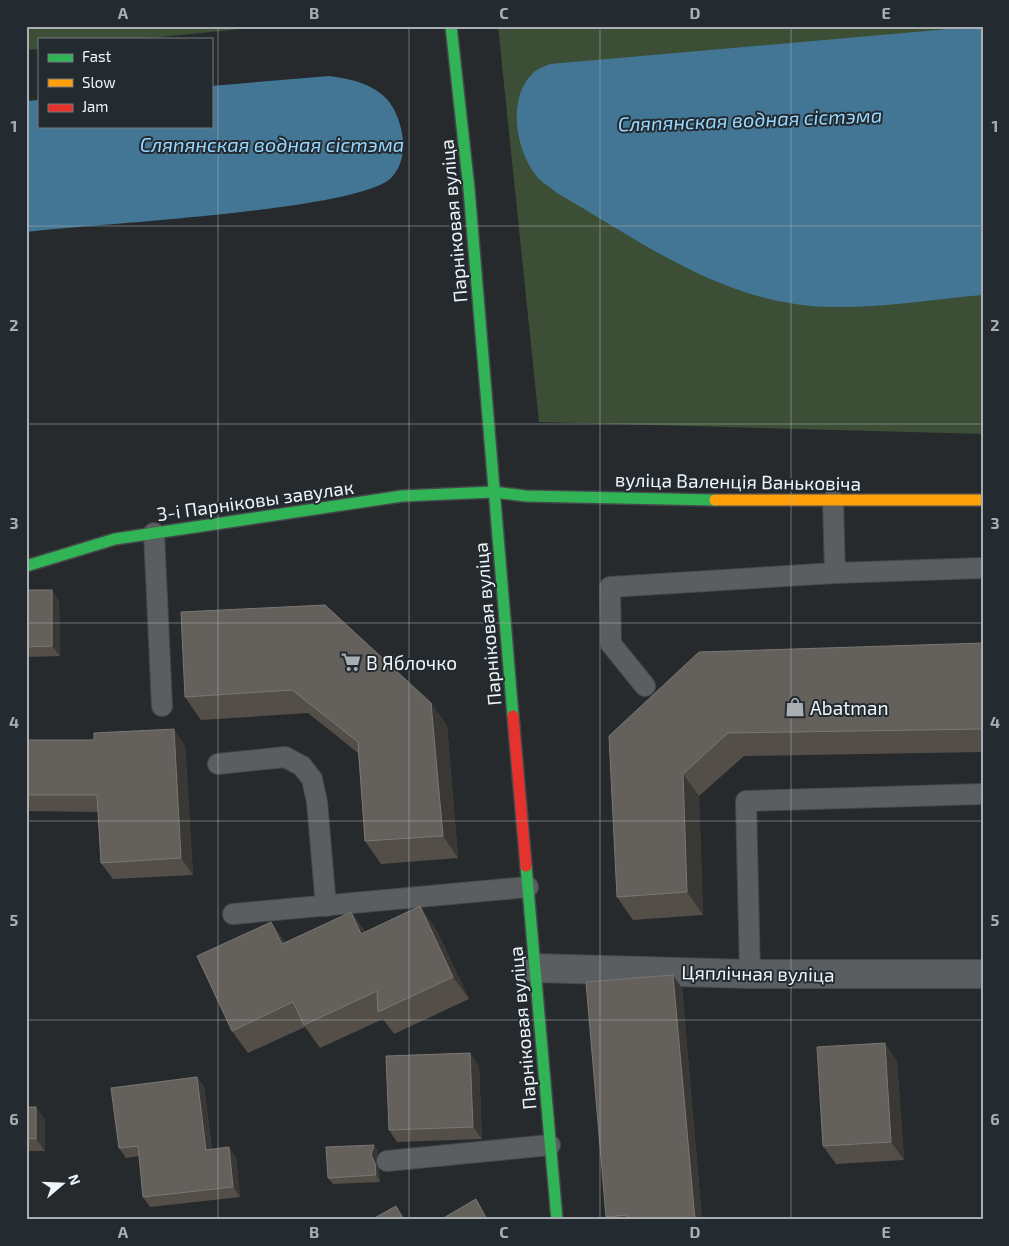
<svg xmlns="http://www.w3.org/2000/svg" width="1009" height="1246" font-family="'Exo 2',sans-serif">
<style>
.green{fill:#3c4f36}
.water{fill:#437694}
.lines{fill:none;stroke-linecap:round;stroke-linejoin:round}
.lane-casing{stroke:#45484b;stroke-width:22}
.street-casing{stroke:#45484b;stroke-width:30}
.fast-casing{stroke:#45484b;stroke-width:14}
.slow-casing{stroke:#45484b;stroke-width:14}
.jam-casing{stroke:#45484b;stroke-width:14}
.lane{stroke:#5b5e61;stroke-width:20}
.street{stroke:#5b5e61;stroke-width:28}
.fast{stroke:#30b455;stroke-width:11}
.slow{stroke:#ff9f0a;stroke-width:11}
.jam{stroke:#e5322d;stroke-width:11}
.wall{fill:#544e48}
.shaded-wall{fill:#3a3835}
.building{fill:#64605b;stroke:#7a7774}
.grid{fill:none;stroke:#a9aeb2;stroke-width:1;stroke-opacity:0.55}
.labels{text-anchor:middle;dominant-baseline:central;stroke-width:4;stroke-linejoin:round;paint-order:stroke}
.street-label{font-size:19px;fill:#eff5f9;stroke:#232a30}
.poi-label{font-size:19px;fill:#eff5f9;stroke:#232a30;text-anchor:start}
.water-label{font-size:20px;font-style:italic;fill:#97d7ff;stroke:#232a30}
.neatline{fill:none;stroke:#a9aeb2;stroke-width:2}
.grid-label{font-size:16px;text-anchor:middle;font-weight:bold;fill:#a9aeb2}
</style>
<rect width="100%" height="100%" fill="#262a2d"/>
<g class="green">
<path d="M26,26h246l-132,13h-101v10l-13,1z"/>
<path d="M498,26h485v408l-444,-12z"/>
</g>
<g class="water">
<path d="M983,26v269c-63,5 -131,19 -194,8 -85,-14 -159,-68 -232,-110 -6,-5 -14,-10 -19,-15 -22,-26 -32,-79 -5,-105 4,-4 12,-7 17,-9z"/>
<path d="M329,76c22,3 47,8 61,27 14,21 20,54 2,74 -29,34 -306,47 -366,55v-131l13,-1v26h172v-40z"/>
</g>
<g class="lines">
<defs>
<g id="lane">
<path d="M833,500l2,73"/>
<path d="M154,533l8,173"/>
<path d="M645,686l-34,-42 -1,-57 225,-14 148,-5"/>
<path d="M218,764l67,-7 17,9 10,13 5,23 9,104"/>
<path d="M233,914l295,-27"/>
<path d="M750,974l-4,-173 237,-7"/>
<path d="M387,1161l163,-16"/>
</g>
<path id="street" d="M534,968l216,6h233"/>
<g id="fast">
<path d="M451,26l18,163 44,527"/>
<path d="M26,566l89,-27 287,-43 91,-4 33,4 189,4"/>
<path d="M526,866l31,354"/>
</g>
<path id="slow" d="M715,500h268"/>
<path id="jam" d="M513,716l13,150"/>
</defs>
<use href="#lane" class="lane-casing"/>
<use href="#street" class="street-casing"/>
<use href="#fast" class="fast-casing"/>
<use href="#slow" class="slow-casing"/>
<use href="#jam" class="jam-casing"/>
<use href="#lane" class="lane"/>
<use href="#street" class="street"/>
<use href="#fast" class="fast"/>
<use href="#slow" class="slow"/>
<use href="#jam" class="jam"/>
</g>
<g class="wall">
<path d="M26,590l33,10 1,56 -34,1z"/>
<path d="M181,612l250,91 16,23 11,132 -77,6 -16,-23 -7,-88 -50,-40 -107,7 -16,-23z"/>
<path d="M983,643v109l-239,4 -45,40 4,119 -70,5 -16,-23 -8,-161z"/>
<path d="M26,740l159,5 8,130 -80,4 -12,-16 -3,-51 -72,-1z"/>
<path d="M351,912l14,20 71,-3 33,70 -75,35 -11,-15 -63,29 -15,-21 -57,26 -16,-22z"/>
<path d="M673,975l9,13 20,232h-94l-2,-3z"/>
<path d="M470,1053l9,13 3,73 -85,3 -8,-12z"/>
<path d="M897,1061l7,99 -68,4 -13,-18z"/>
<path d="M197,1077l7,10 8,62 24,8 4,40 -90,10 -7,-10 -4,-41 -13,2 -7,-10z"/>
<path d="M26,1107l19,12v32h-19z"/>
<path d="M378,1151l-3,11 4,8 1,12 -47,2 -5,-6z"/>
</g>
<g class="shaded-wall">
<path d="M52,590l7,10 1,56 -8,-10z"/>
<path d="M431,703l16,23 11,132 -15,-22z"/>
<path d="M174,729l11,16 8,130 -12,-17z"/>
<path d="M683,774l16,22 4,119 -16,-23z"/>
<path d="M420,906l16,23 33,70 -16,-22z"/>
<path d="M351,912l15,22h-5z"/>
<path d="M271,922l16,22h-5z"/>
<path d="M673,975l9,13 20,232h-7z"/>
<path d="M885,1043l12,18 7,99 -13,-18z"/>
<path d="M470,1053l9,13 3,73 -9,-12z"/>
<path d="M197,1077l7,10 9,73 -7,-10z"/>
<path d="M36,1107l9,12v32l-9,-12z"/>
<path d="M374,1145l4,6 -3,11 4,8 1,12 -4,-7 -5,-20z"/>
<path d="M229,1147l7,10 4,40 -7,-10z"/>
<path d="M476,1199l8,13 5,8h-2z"/>
</g>
<g class="building">
<path d="M26,590h26v56l-26,1z"/>
<path d="M325,605l106,98 12,133 -78,5 -7,-99 -66,-52 -107,7 -4,-85z"/>
<path d="M983,643v86l-255,4 -45,41 4,118 -70,5 -8,-161 90,-84z"/>
<path d="M174,729l7,129 -80,5 -4,-68h-71v-55h68v-7z"/>
<path d="M420,906l33,71 -75,35 -1,-21 -73,34 -11,-23 -61,29 -35,-75 74,-34 11,22 69,-32 10,22z"/>
<path d="M673,975l22,245h-68v-5l-21,2 -20,-235z"/>
<path d="M885,1043l6,99 -68,4 -6,-99z"/>
<path d="M470,1053l3,74 -84,3 -3,-74z"/>
<path d="M197,1077l9,73 23,-3 4,40 -90,10 -5,-51 -19,2 -8,-60z"/>
<path d="M26,1107h10v32l-10,-1z"/>
<path d="M374,1145l-3,10 4,8 1,12 -48,3 -2,-31z"/>
<path d="M476,1199l11,21h-47z"/>
<path d="M396,1206l8,14h-33z"/>
</g>
<path class="grid" d="M218,26v1194M409,26v1194M600,26v1194M791,26v1194M26,226h957M26,424h957M26,623h957M26,821h957M26,1020h957"/>
<defs>
<symbol id="supermarket-bare" viewBox="-9 -9 18 18"><path d="M-6-5.5h2.5l.6 2H6L4.5 2H-2.5L-4.4-4H-6ZM-1.5 3.2a1.3 1.3 0 1 0 .1 0ZM3 3.2a1.3 1.3 0 1 0 .1 0Z" fill="#a9aeb2" stroke="#232a30" stroke-width="2.5" paint-order="stroke"/></symbol>
<symbol id="shop-bare" viewBox="-9 -9 18 18"><path d="M-5-2.5h2.3a2.7 3.5 0 0 1 5.4 0H5L5.5 6h-11ZM-1.5-2.5h3a1.5 2.3 0 0 0-3 0Z" fill="#a9aeb2" stroke="#232a30" stroke-width="2.5" paint-order="stroke"/></symbol>
</defs>
<g fill-rule="evenodd">
<use href="#supermarket-bare" x="337" y="648" width="28" height="28"/>
<use href="#shop-bare" x="781" y="693" width="28" height="28"/>
</g>
<g class="labels">
<g class="street-label">
<text transform="translate(453 221) rotate(-95)">Парніковая вуліца</text>
<text transform="translate(738 481) rotate(1)">вуліца Валенція Ваньковіча</text>
<text transform="translate(255 500) rotate(-8)">3-і Парніковы завулак</text>
<text transform="translate(487 624) rotate(-95)">Парніковая вуліца</text>
<text transform="translate(758 973) rotate(1)">Цяплічная вуліца</text>
<text transform="translate(522 1028) rotate(-95)">Парніковая вуліца</text>
</g>
<g class="poi-label">
<text x="366" y="662">В Яблочко</text>
<text x="810" y="707">Abatman</text>
</g>
<g class="water-label">
<text transform="translate(750 119) rotate(-2)">Сляпянская водная сістэма</text>
<text x="272" y="144">Сляпянская водная сістэма</text>
</g>
</g>
<rect width="1009" height="1246" fill="none" stroke="#232a30" stroke-width="55"/>
<rect x="38" y="38" width="175" height="90" fill="#232a30" stroke="#757b80"/>
<rect x="48" y="54" width="25" height="8" fill="#30b455" stroke="#757b80"/>
<text x="82" y="62" font-size="15" fill="#eff5f9">Fast</text>
<rect x="48" y="79" width="25" height="8" fill="#ff9f0a" stroke="#757b80"/>
<text x="82" y="88" font-size="15" fill="#eff5f9">Slow</text>
<rect x="48" y="104" width="25" height="8" fill="#e5322d" stroke="#757b80"/>
<text x="82" y="112" font-size="15" fill="#eff5f9">Jam</text>
<g transform="translate(62 1184) rotate(71)" stroke="#232a30" stroke-width="4" paint-order="stroke">
<path d="M0-4L9 19L0 12L-9 19Z" fill="#eff5f9"/>
<text y="-8" font-size="14" font-weight="bold" text-anchor="middle" fill="#eff5f9">N</text>
</g>
<rect x="28" y="28" width="954" height="1190" class="neatline"/>
<g class="grid-label">
<text x="123" y="19">A</text>
<text x="314" y="19">B</text>
<text x="504" y="19">C</text>
<text x="695" y="19">D</text>
<text x="886" y="19">E</text>
<text x="14" y="132">1</text>
<text x="995" y="132">1</text>
<text x="14" y="331">2</text>
<text x="995" y="331">2</text>
<text x="14" y="529">3</text>
<text x="995" y="529">3</text>
<text x="14" y="728">4</text>
<text x="995" y="728">4</text>
<text x="14" y="926">5</text>
<text x="995" y="926">5</text>
<text x="14" y="1125">6</text>
<text x="995" y="1125">6</text>
<text x="123" y="1238">A</text>
<text x="314" y="1238">B</text>
<text x="504" y="1238">C</text>
<text x="695" y="1238">D</text>
<text x="886" y="1238">E</text>
</g>
</svg>
